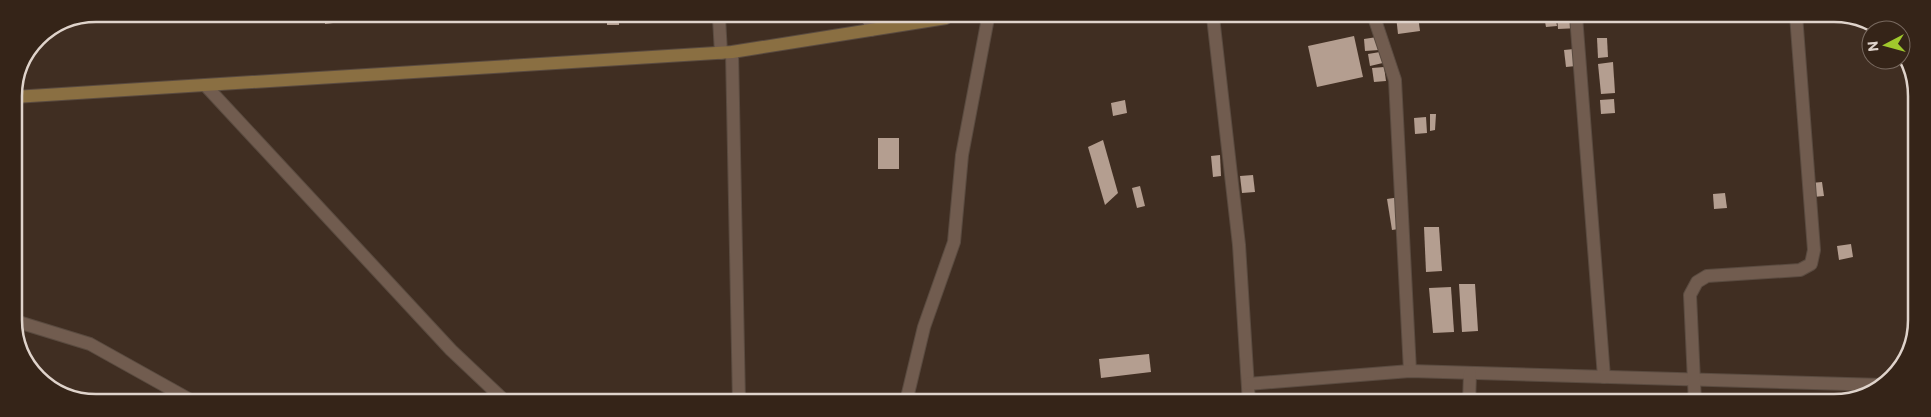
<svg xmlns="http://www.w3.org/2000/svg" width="1931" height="417" font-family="Commissioner,sans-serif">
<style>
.building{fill:#b49e90}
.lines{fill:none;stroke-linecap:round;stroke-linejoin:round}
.street-casing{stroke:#5a4b40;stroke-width:14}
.secondary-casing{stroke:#5a4b40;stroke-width:14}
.street{stroke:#715c4f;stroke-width:12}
.secondary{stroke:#8a6f42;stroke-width:12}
.rim{fill:none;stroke:#dfd3cb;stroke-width:2.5}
</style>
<rect width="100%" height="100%" fill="#402e22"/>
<g class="building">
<path d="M1396,16h22l2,15 -22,3z"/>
<path d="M1544,16h11l2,10 -11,1z"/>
<path d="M1557,16h21l1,12 -21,1z"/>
<path d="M1357,17h13v2l-13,2z"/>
<path d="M325,19h16v3l-16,2z"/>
<rect x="607" y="19" width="12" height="6"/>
<path d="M1354,36l9,41 -46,10 -9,-41z"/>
<path d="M1377,37l2,13 -14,1 -1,-12z"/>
<path d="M1597,38h10l1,19 -10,1z"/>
<path d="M1574,49l2,17 -10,1 -2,-17z"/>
<path d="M1386,51l1,11 -17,4 -2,-12z"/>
<path d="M1613,62l2,31 -14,1 -3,-30z"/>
<path d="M1384,67l2,14 -12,1 -2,-14z"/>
<path d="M1614,99l1,14 -14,1 -1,-14z"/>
<path d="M1125,100l2,13 -14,3 -2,-13z"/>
<path d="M1430,114h6l-1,16 -5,1z"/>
<path d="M1426,117l1,16 -12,1 -1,-16z"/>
<rect x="878" y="138" width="21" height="31"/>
<path d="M1103,140l15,53 -13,12 -17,-58z"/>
<path d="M1220,155l1,21 -8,1 -2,-21z"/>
<path d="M1253,175l2,17 -13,1 -2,-17z"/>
<path d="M1822,182l2,14 -11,1 -2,-14z"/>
<path d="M1140,186l5,20 -8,2 -5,-20z"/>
<path d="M1725,193l2,15 -13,1 -1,-15z"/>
<path d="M1400,197l5,31 -13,2 -5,-31z"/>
<path d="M1424,227h15l3,44 -16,1z"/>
<path d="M1851,244l2,13 -14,3 -2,-14z"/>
<path d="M1459,284h16l3,47 -16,1z"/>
<path d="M1451,287l3,45 -21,1 -4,-45z"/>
<path d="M1149,354l2,18 -50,6 -2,-19z"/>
</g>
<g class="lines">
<defs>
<g id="street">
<path d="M1576,16l28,361"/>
<path d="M1213,17l26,228 10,158"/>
<path d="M1374,17l21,63 15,291"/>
<path d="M719,18l2,35"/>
<path d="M869,18l2,12"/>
<path d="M732,52l7,350"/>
<path d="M205,85l246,265 55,52"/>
<path d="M15,321l75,23 104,58"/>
<path d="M1248,384l162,-13 472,14"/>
<path d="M906,402l18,-75 30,-85 8,-87 26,-137"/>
<path d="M1469,403l1,-30"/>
<path d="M1695,403l-5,-108 7,-13 10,-6 93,-6 11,-6 3,-14 -18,-235"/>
</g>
<path id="secondary" d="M14,97l718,-45 214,-34"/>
</defs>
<use href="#street" class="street-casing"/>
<use href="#secondary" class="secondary-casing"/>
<use href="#street" class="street"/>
<use href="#secondary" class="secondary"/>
</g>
<path d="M0 0H1931V417H0ZM96 22H1834A74 74 0 0 1 1908 96V320A74 74 0 0 1 1834 394H96A74 74 0 0 1 22 320V96A74 74 0 0 1 96 22Z" fill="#352418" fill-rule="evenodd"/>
<path class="rim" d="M96 22H1834A74 74 0 0 1 1908 96V320A74 74 0 0 1 1834 394H96A74 74 0 0 1 22 320V96A74 74 0 0 1 96 22Z"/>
<g transform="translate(1886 45) rotate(264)"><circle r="24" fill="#352418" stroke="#796a60"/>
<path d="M0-4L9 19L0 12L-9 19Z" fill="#a0c92c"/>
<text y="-8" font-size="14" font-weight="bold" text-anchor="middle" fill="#dfd3cb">N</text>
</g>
</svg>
